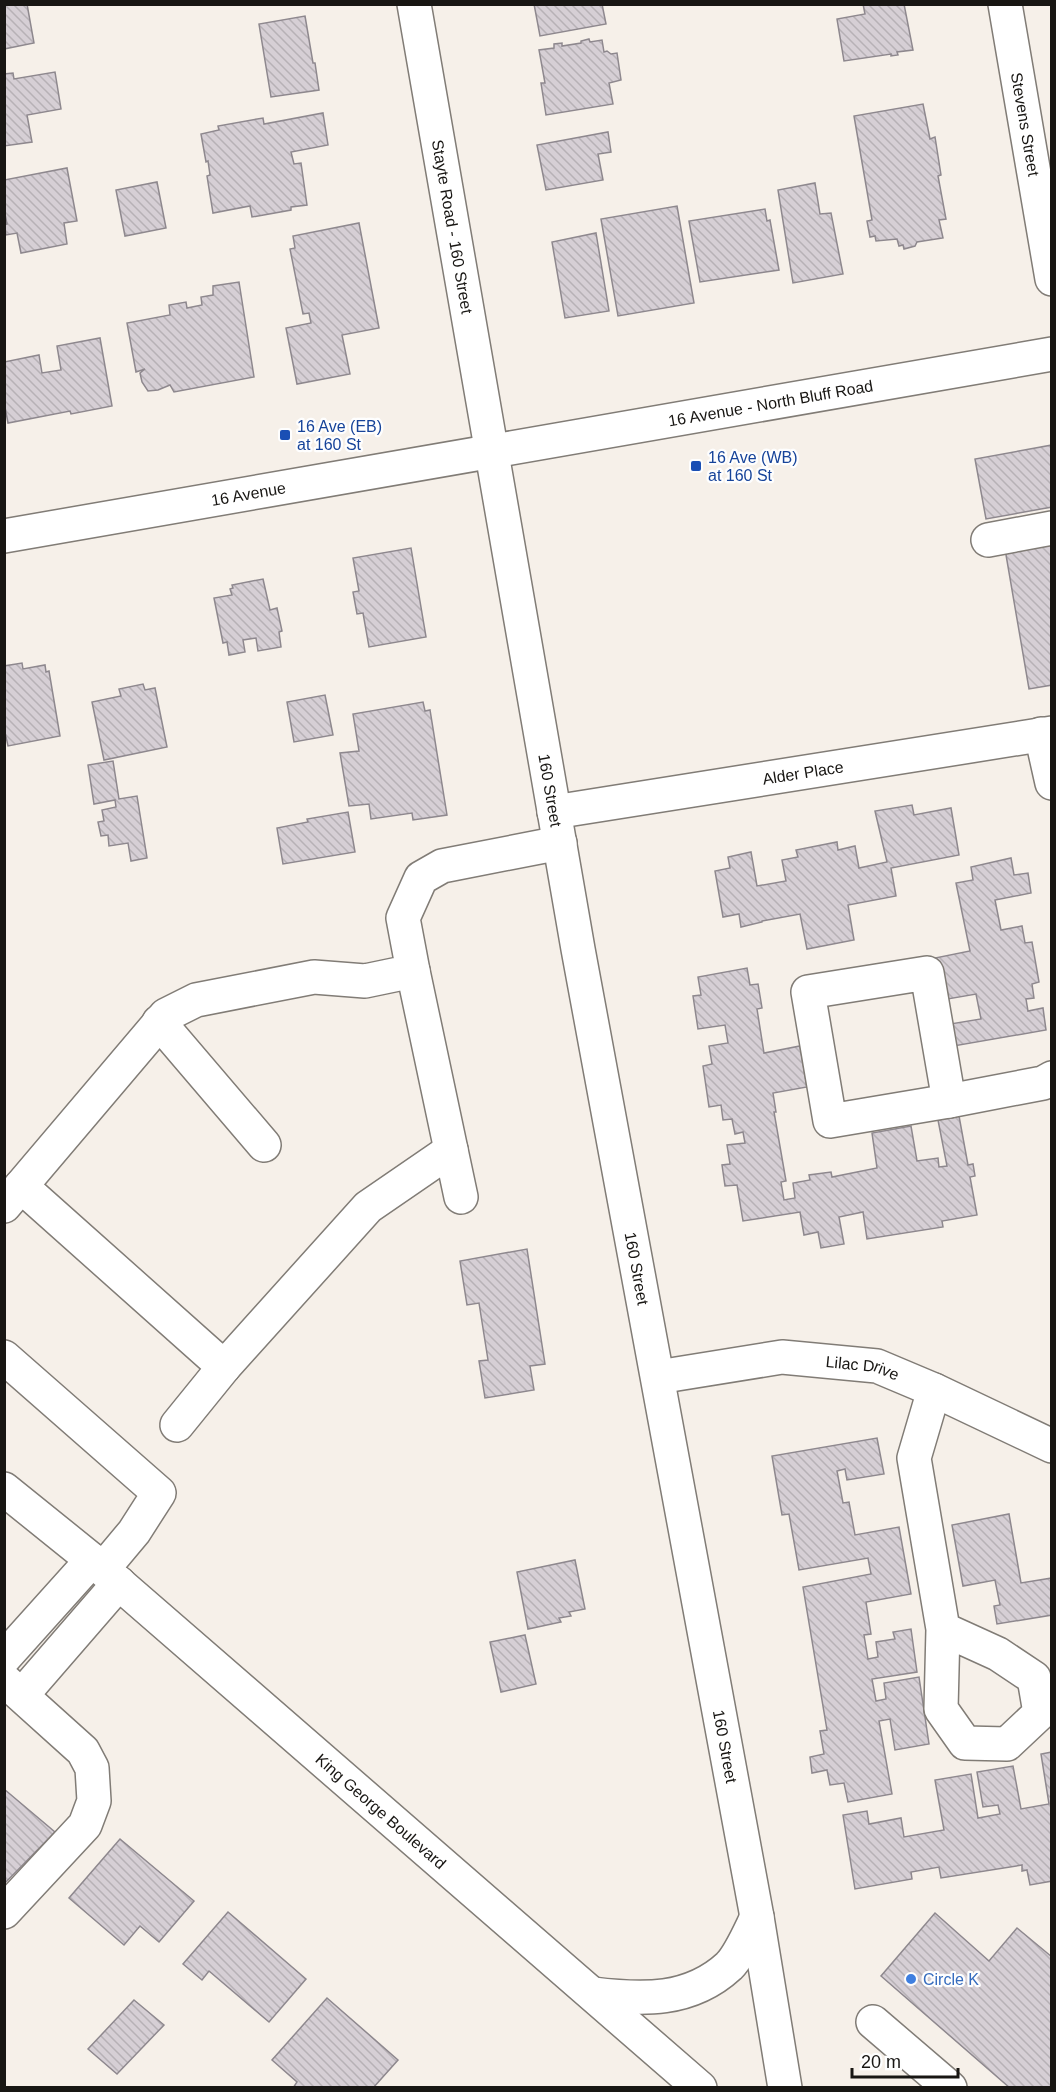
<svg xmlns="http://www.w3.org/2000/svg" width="1056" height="2092" font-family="Helvetica,sans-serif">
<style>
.building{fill:url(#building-back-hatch);stroke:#8e888e;stroke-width:1.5}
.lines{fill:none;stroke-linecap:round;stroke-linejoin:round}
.minor-casing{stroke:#817c76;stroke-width:36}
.major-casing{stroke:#817c76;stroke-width:36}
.minor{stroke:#fff;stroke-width:33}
.major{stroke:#fff;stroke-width:33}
.transit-dot{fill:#1a4fb4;stroke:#fefefe;stroke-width:2}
.shop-dot{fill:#3f7fe0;stroke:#fefefe;stroke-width:2}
.labels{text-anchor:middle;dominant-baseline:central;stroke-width:4.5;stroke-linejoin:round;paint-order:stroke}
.street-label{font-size:16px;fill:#181613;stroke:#fefefe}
.transit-label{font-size:16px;fill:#164399;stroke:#fefefe;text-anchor:start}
.shop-label{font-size:16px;fill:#366cbe;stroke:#fefefe;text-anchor:start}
</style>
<defs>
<pattern id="building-back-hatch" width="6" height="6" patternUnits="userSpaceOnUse" patternTransform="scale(1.5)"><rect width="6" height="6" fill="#d6cfd5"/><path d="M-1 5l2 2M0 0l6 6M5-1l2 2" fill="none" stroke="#b7b1b6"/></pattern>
</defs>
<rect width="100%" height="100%" fill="#f6f0e9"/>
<g class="building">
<path d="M4,4h23l7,39 -30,6z"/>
<path d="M534,4h68l4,20 -66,12z"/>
<path d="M863,4h41l9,46 -16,2 1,3 -7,1v-2l-47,7 -7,-42 28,-5z"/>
<path d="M305,16l8,47h2l4,27 -48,7 -12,-73z"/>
<path d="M589,39l1,3 12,-2 2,12 3,-1 4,3 6,-1 4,27 -12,3 4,21 -67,11 -5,-32h4l-6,-33 15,-2v-4l8,-1v3l19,-3v-2z"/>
<path d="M55,72l6,37 -34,6 5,27 -28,4v-72l9,-1 1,6z"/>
<path d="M923,104l7,35 5,-2 6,38 -3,1 8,43 -7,1 4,18 -26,4 -2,4 -11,3 -1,-4 -4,1 -2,-7 -21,2 -1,-5 -5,1 -3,-16 5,-1 -18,-104z"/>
<path d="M323,113l5,32 -37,7 3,12 7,-1 6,42 -16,2v3l-39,7 -2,-11 -37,7 -6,-37 3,-1 -2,-14 -2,1 -5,-28 18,-4 -1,-4 45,-8 1,6z"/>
<path d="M608,132l3,20 -13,2 5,26 -57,10 -9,-45z"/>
<path d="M67,168l10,53 -13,2 3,21 -46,9 -4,-20 -11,2 -2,-10 3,-1 -3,-15v-29z"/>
<path d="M157,182l9,46 -41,8 -9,-46z"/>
<path d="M815,183l5,31 11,-1 12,61 -50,9 -15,-93z"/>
<path d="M677,206l17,97 -76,13 -17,-97z"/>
<path d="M765,209l2,12 3,-1 9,50 -79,12 -11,-61z"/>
<path d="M359,223l20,105 -37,7 8,39 -53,10 -11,-56 25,-5 -2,-10 -6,1 -13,-65 5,-1 -2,-12z"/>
<path d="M596,233l13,78 -44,7 -13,-76z"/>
<path d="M239,282l15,95 -80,15 -4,-7 -12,5 -10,1 -6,-9 -2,-9 5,-4 -9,3 -9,-49 43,-8 -1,-10 17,-3 1,6 15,-3 -1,-8 12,-2v-9z"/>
<path d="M100,338l12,68 -41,8 -1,-3 -62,12 -4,-21v-40l35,-7 3,18 19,-3 -4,-24z"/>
<path d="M1052,445v62l-66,12 -11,-60z"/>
<path d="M1052,541v144l-23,4 -24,-140z"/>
<path d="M411,548l15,89 -57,10 -6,-34 -6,1 -4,-22 6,-1 -6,-33z"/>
<path d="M263,579l7,31 7,-2 5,23 -3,1 2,15 -23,4 -2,-13 -13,2 2,12 -16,3 -2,-13 -4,1 -9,-45 18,-3 -2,-6 3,-1 -1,-3z"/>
<path d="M22,663l1,6 22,-4 1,7 3,-1 11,65 -52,10 -4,-18v-62z"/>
<path d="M143,684l2,6 10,-2 12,59 -63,13 -12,-58 29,-6 -2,-7z"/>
<path d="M325,695l8,40 -39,7 -7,-40z"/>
<path d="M423,702l2,9 5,-1 17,105 -34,5 -1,-7 -41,6 -2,-15 -20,2 -9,-53 19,-2 -6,-37z"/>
<path d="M113,761l6,38 18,-3 10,62 -16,3 -3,-18 -19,3 -1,-11 -7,1 -3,-14 6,-1 -2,-11 14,-3 -1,-7 -21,4 -6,-39z"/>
<path d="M912,805l2,10 37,-7 8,47 -68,13 5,28 -48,9 6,35 -47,9 -7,-35 -38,7v1l-21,5 -2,-13 -16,3 -8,-46 15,-3 -2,-11 23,-5 6,34 29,-5 -4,-21 16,-3 -2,-7 41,-8 1,8 17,-4 4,22 28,-6 -12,-51z"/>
<path d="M348,812l7,40 -72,12 -6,-36 31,-6 -1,-3z"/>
<path d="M1011,858l3,17 14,-2 3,20 -36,7 6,30 21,-4 3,17 7,-1 7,40 -7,2 2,14 -8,1 2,12 15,-3 3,22 -98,17 -4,-22 37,-6 -5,-25 -34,6 -7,-42 35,-7 -14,-68 17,-3 -2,-13z"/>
<path d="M747,968l3,17 8,-1 4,24 -5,1 7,44 36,-7 7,41 -34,6 3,19h-2l12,69 -5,1 3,18 11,-2 -2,-15 17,-3 -1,-5 22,-3 1,5 45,-9 -5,-35 39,-7 6,35 21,-3 1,9 8,-1 -9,-46 21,-4 9,49 5,-1 2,12 -5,1 7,38 -35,6 1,6 -76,12 -4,-27 -24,5 5,27 -23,4 -3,-16 -14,3 -4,-23 -57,9 -6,-36 -12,1 -3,-21 8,-1 -3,-19 18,-2 -2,-11 -8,2 -3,-15 -9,1 -2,-15 -12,2 -6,-41 9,-2 -3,-18 19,-3 -3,-18 -27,4 -5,-33 8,-1 -3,-18z"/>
<path d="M527,1249l18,115 -15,2 4,24 -49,8 -6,-37 9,-1 -9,-57 -12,2 -7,-44z"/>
<path d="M877,1438l7,36 -37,6 -2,-11 -8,2 6,32 6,-1 6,33 44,-8 12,67 -45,8 5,32 -7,1 4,24 10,-2 -2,-15 19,-3 -2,-7 18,-3 6,43 -45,7 4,22 10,-2 -2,-16 35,-6 10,67 -34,6 -5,-31 -11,2 13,73 -44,8 -4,-19 -14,2 -3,-15 -15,3 -2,-16 14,-3 -4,-23 7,-1 -24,-143 68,-13 -3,-16 -69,12 -10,-56 -7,1 -10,-59z"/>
<path d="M1009,1514l12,69 31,-5v37l-55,9 -3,-18 6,-1 -5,-25 -32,6 -11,-61z"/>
<path d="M575,1560l10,49 -16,3 2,4 -12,2 2,4 -33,7 -11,-57z"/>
<path d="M525,1635l11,49 -35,8 -11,-50z"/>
<path d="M1052,1752v129l-22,4 -3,-15 -5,1v-6l-81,13 -2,-11 -28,5 1,7 -57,10 -12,-74 24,-4 2,13 32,-6 3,19 40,-7 -9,-50 36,-6 7,44 22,-4 -2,-9 -15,2 -6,-35 36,-6 8,43 28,-5 -8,-50z"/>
<path d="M4,1789l51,43 -51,52z"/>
<path d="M120,1839l74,62 -35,41 -19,-16 -16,19 -55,-47z"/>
<path d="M228,1912l78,67 -37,43 -60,-51 -7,9 -19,-16z"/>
<path d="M935,1913l54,48 28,-33 35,29v131h-42l-129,-112z"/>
<path d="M327,1998l71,62 -25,28h-80l4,-6 -25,-22z"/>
<path d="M134,2000l30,25 -47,49 -29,-25z"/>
</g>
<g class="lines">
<defs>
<g id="minor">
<path id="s1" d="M1005,4l47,275"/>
<path d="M988,540l64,-12"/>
<path d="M1041,734l11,49"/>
<path id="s2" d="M554,812l498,-79"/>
<path d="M413,971l48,226"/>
<path d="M927,973l22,128 -119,20 -22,-129z"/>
<path d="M159,1022l105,123"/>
<path d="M949,1101l94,-18 9,-5"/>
<path d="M21,1186l203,181 144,-160 83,-57"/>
<path d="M4,1206l162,-191 30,-15 118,-23 51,4 48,-10 -10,-53 18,-40 21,-12 118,-23"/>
<path d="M4,1357l155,136 -25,39 -31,37"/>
<path id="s3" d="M658,1377l124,-20 95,9 57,24 118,56"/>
<path d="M934,1390l-20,68 29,171 -2,80 24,34 42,1 33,-31 -6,-35 -36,-24 -55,-25"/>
<path d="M177,1425l47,-58"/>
<path d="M4,1658l88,-98"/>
<path d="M4,1680l79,71 9,17 2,33 -9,24 -81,87"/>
<path d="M22,1695l97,-112"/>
<path d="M873,2022l77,66"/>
</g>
<g id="major">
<path id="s4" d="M414,4l164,945 179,968 28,171"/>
<path id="s5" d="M4,536l1048,-182"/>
<path id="s6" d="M4,1489l88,71 608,528"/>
<path d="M593,1994c49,6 97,8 136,-28 11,-11 21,-35 28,-49"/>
</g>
</defs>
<use href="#minor" class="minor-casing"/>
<use href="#major" class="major-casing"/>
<use href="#minor" class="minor"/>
<use href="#major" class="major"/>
</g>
<g class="transit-dot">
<rect x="279" y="429" width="12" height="12" rx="3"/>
<rect x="690" y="460" width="12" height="12" rx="3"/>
</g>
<circle class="shop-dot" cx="911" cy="1979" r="6"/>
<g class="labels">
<g class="street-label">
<text stroke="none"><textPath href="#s1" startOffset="122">Stevens Street</textPath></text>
<text stroke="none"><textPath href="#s4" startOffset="226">Stayte Road - 160 Street</textPath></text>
<text stroke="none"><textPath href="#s5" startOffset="778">16 Avenue - North Bluff Road</textPath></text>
<text stroke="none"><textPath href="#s5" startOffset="248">16 Avenue</textPath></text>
<text stroke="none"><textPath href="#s2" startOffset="252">Alder Place</textPath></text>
<text stroke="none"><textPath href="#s4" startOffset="798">160 Street</textPath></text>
<text stroke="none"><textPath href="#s4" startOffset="1284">160 Street</textPath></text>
<text stroke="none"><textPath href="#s3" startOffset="207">Lilac Drive</textPath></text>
<text stroke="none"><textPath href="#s4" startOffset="1770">160 Street</textPath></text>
<text stroke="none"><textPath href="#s6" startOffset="496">King George Boulevard</textPath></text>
</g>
<g class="transit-label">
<text x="297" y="426">16 Ave (EB)<tspan x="297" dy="18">at 160 St</tspan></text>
<text x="708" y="457">16 Ave (WB)<tspan x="708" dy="18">at 160 St</tspan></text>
</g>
<g class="shop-label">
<text x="923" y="1979">Circle K</text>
</g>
</g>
<rect width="1056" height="2092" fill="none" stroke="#181613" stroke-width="12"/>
<path d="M852 2068v9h106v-9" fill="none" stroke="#181613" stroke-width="3"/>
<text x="861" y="2068" font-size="18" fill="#181613" stroke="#fefefe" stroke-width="4.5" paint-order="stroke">20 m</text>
</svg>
